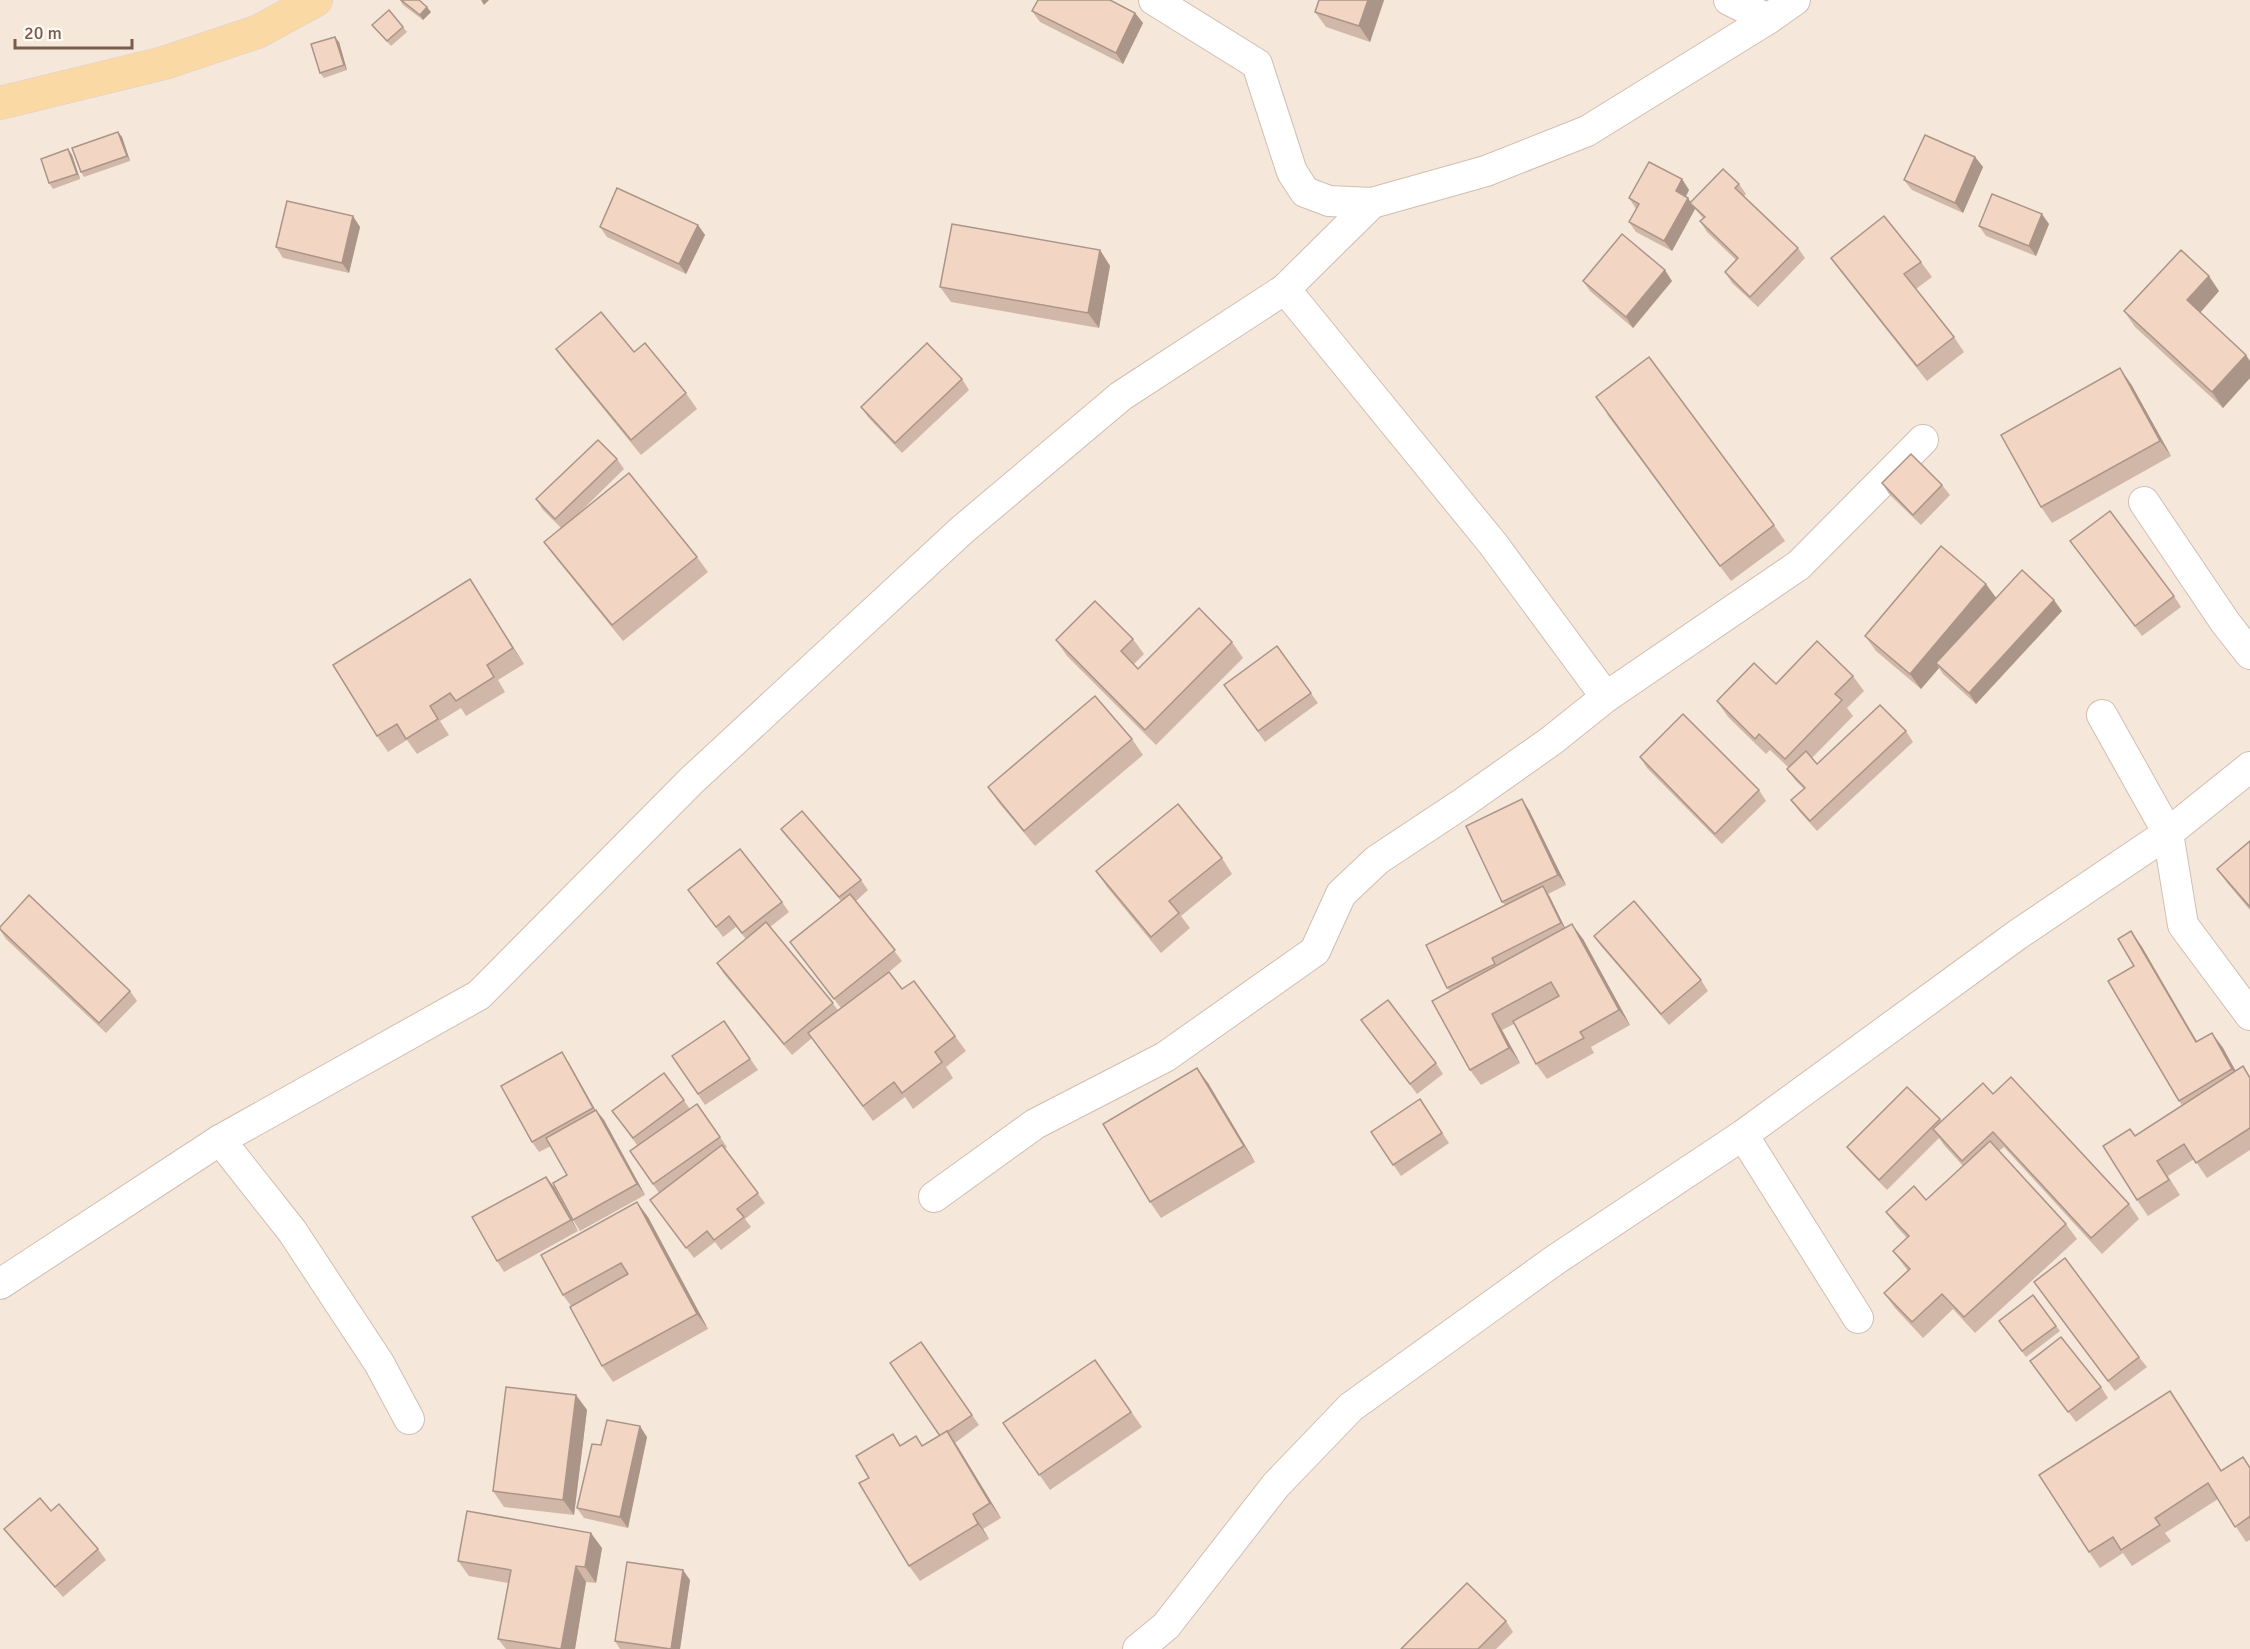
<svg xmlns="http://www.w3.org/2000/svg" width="2250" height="1649" font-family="Signika,sans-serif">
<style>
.residential{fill:#f5e8da}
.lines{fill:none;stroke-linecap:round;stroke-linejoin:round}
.minor-casing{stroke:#d1beb0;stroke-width:32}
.primary-casing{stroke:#dad1cd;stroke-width:34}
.minor{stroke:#fff;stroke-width:30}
.primary{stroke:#fbd9a5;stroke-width:33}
.wall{fill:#d1b7a8}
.shaded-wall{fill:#aa9588}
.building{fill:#f3d5c3;stroke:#aa9588;stroke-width:1.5}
</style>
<rect width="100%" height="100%" fill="#fdf6ec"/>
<rect class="residential" x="0" y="0" width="2250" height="1649"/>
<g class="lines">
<defs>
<g id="minor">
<path d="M1154,0l103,64 35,108 13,20 24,9 43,2"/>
<path d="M1729,0l39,19"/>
<path d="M1285,289l208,255 113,153"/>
<path d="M2144,502l81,120 25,32"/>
<path d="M2102,715l66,118 15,92 67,90"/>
<path d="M1743,1135l115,183"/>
<path d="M220,1140l72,91 87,132 30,56"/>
<path d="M934,1197l101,-73 130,-67 150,-106 26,-57 36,-34 86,-57 88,-62 55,-44 193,-132 124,-125"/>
<path d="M0,1284l220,-144 259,-145 212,-214 271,-251 159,-134 164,-107 87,-86 114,-32 101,-40 181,-112 27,-19"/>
<path d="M1138,1649l28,-23 110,-141 75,-78 204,-147 188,-125 274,-200 151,-102 82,-66"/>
</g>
<path id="primary" d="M0,103l164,-40 93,-31 59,-32"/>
</defs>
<use href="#minor" class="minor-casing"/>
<use href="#primary" class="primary-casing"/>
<use href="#minor" class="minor"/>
<use href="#primary" class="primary"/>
</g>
<g class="wall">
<path d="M400,0l31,12 -8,8 -20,-15z"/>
<path d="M1319,0h65l-14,42 -44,-15 -11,-15z"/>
<path d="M1032,11l103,2 8,10 -20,41 -83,-42z"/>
<path d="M372,25l31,2 4,5 -16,14z"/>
<path d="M339,42l8,28 -23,8 -4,-5z"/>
<path d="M118,132l4,5 8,24 -46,16 -3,-5z"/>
<path d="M68,149l4,6 8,24 -27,10 -4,-6z"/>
<path d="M1975,157l8,10 -20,46 -51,-23 -8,-10z"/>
<path d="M1682,179l7,11 -3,7 5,5 48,-18 7,10 -2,2 54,52 7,10 -47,49 -26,-24 -7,-11 11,-12 -29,-28 -7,-11 3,-3 -8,-9 -23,42 -36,-19 -7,-10 7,-13 -7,-11z"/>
<path d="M2049,224l-13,32 -50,-20 -7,-10z"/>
<path d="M698,225l7,10 -19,39 -79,-37 -7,-10z"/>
<path d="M360,227l-11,46 -66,-15 -7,-11z"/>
<path d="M1100,250l10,16 -11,62 -148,-26 -11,-15z"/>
<path d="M1831,258l90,4 11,15 -16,12 38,48 10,15 -37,29 -85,-108z"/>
<path d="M1583,281h89l-39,47 -43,-37z"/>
<path d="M2219,291l-19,22 50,48v17l-27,30 -88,-81 -11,-16z"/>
<path d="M556,349l78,3 52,41 11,16 -56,46 -74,-91z"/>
<path d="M962,379l7,11 -67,63 -34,-36 -7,-10z"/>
<path d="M2131,384l40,72 -119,67 -11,-16z"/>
<path d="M1606,413l168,112 11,16 -54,40z"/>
<path d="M617,459l7,10 -48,47 121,41 11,15 -85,69 -68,-84 -11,-15 17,-14 -18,-18 -7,-11z"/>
<path d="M1882,483l60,2 8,10 -29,30 -32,-31z"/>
<path d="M2070,541l104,55 7,11 -39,29z"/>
<path d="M480,595l44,69 -26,16 7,12 -39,24 -5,-8 -21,13 9,14 -32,19 -10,-14 -19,12 -11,-16z"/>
<path d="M1996,599l66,12 -86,93 -33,-30 -4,-6 -18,21 -45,-38 -11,-15z"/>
<path d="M1133,639l11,15 -10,10 4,5 94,-27 11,16 -87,87 -89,-89 -11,-16z"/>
<path d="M1277,646l41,57 -53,39 -41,-57z"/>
<path d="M1853,676l11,15 -17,17 6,8 -41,42 5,6 89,-33 7,11 -96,89 -18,-20 -8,-11 13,-11 -9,-9 -8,-11 2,-1 -19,-18 -4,4 -38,-37 -11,-16 59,-17z"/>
<path d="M1132,739l11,16 -108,91 -36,-43 -11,-16z"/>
<path d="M1640,757l119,33 7,11 -44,43 -75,-76z"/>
<path d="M1529,810l37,75 -18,9 17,34 18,11 47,86 -39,22 3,6 -47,26 -11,-15 -22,-40 -12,6 18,33 -39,22 -11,-15 -20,-79 -3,-3 58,-83 -3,-3z"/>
<path d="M781,829l80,51 7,10 -12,11 46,60 -13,11 13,17 53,47 11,15 -20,16 7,11 -40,31 -8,-12 -32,24 -61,-83 -20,17 -68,-81 -7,-11 29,-24 -10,-12 -13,10 -35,-47 94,12 7,10 -19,15 68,83 3,-2 -51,-66 51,-41 -52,-62z"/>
<path d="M2250,841v69l-22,-26 -11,-15z"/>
<path d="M1222,858l10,16 -51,42 9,12 -29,25 -54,-66 -11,-16z"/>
<path d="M0,930l130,61 7,10 -31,32 -100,-94z"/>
<path d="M2131,931l11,16 55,94 15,-8 11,15 12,23 8,-5 7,11v73l-43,28 -13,-19 -26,17 12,19 -32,21 -11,-16 -2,-64 47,-31 -3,-4 -45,-135z"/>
<path d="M1594,936l107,44 7,11 -39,34 -68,-79z"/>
<path d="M1361,1020l75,43 7,11 -26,20z"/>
<path d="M724,1021l34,49 -53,35 -33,-49z"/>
<path d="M569,1063l26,47h1l8,10 41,75 -65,36 -7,-11 -6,-45 -16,-29 -12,6 -7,-10z"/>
<path d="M664,1073l26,36 7,-5 30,43 -2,2 40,54 -20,16 6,8 -30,23 -6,-8 -21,16 -44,-58 9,-7 -29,-42 7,-6 -25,-34z"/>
<path d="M1208,1083l47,79 -94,56 -11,-16z"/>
<path d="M1993,1094l136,110 10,15 -37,35 -98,-107 -5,4 67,73 11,15 -102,94 -22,-24 -30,29 -28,-30 -11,-15 24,-22 -15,-20 14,-13 -10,-11 -11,-15 40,-12 37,-34 -19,-21 -5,-7 -52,52 -32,-33 -8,-10 93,-28 2,3z"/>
<path d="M1420,1099l29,44 -48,33 -30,-44z"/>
<path d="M546,1177l8,10 24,44 -74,41 -7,-11z"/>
<path d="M648,1217l60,112 -95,53 -11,-16 -31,-60 -8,-11z"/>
<path d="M2041,1292l98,65 8,10 -32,24z"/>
<path d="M2033,1295l27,36 -34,26 -27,-36z"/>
<path d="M921,1342l58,83 -24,18 46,75 -18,11 6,10 -69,42 -11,-15 -40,-88 32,-32 22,-1 17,-9z"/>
<path d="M1095,1360l47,67 -92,63 -47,-67z"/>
<path d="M2030,1361l71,26 7,11 -32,24z"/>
<path d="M2170,1391l51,79 29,-3v73l-4,2 -28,-43 -53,34 6,8 -39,25 -9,-13 -23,15 -11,-16z"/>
<path d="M576,1395l11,15 -13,105 -70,-8 -11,-16z"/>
<path d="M647,1437l-19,91 -44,-10 -7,-10 24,-63z"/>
<path d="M51,1511l47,38 8,11 -43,37 -51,-58 -8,-10z"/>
<path d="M602,1548l-6,35 -10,-1 -11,67h-69l-8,-10 10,-56 -39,-7 -11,-15z"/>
<path d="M690,1580l-10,69h-60l-5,-8z"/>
<path d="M1506,1621l7,11 -17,17h-95z"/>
</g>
<g class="shaded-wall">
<path d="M481,0h8l-5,5z"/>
<path d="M1368,0h16l-14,42 -11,-16z"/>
<path d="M427,7l4,5 -8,8 -3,-5z"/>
<path d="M1135,13l8,10 -20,41 -7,-11z"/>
<path d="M335,37l4,5 8,28 -3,-5z"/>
<path d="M118,132l4,5 8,24 -3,-5z"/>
<path d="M68,149l4,6 8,24 -3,-5z"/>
<path d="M1975,157l8,10 -20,46 -8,-10z"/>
<path d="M1682,179l7,11 -6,11 -7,-10z"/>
<path d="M1688,198l7,11 -23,42 -8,-10z"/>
<path d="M2042,214l7,10 -13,32 -7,-10z"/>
<path d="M353,216l7,11 -11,46 -7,-10z"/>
<path d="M698,225l7,10 -19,39 -7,-10z"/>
<path d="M1100,250l10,16 -11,62 -11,-15z"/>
<path d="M1665,270l7,11 -39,47 -7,-11z"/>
<path d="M2209,276l10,15 -21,24 -11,-15z"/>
<path d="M2246,355l4,6v17l-27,30 -11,-16z"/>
<path d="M2120,368l11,16 40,72 -11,-15z"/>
<path d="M470,579l10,16 44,69 -11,-16z"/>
<path d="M1986,584l11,15 -61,64 3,5 -18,21 -11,-15z"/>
<path d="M2054,600l8,11 -86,93 -7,-11z"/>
<path d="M1522,799l7,11 37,75 -8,-10z"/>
<path d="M1543,886l7,11 18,37 -7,-11z"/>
<path d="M1572,924l11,15 47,86 -11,-15z"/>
<path d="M2131,931l11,16 64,111 -10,-16z"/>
<path d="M1492,1014l10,16 18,33 -11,-15z"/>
<path d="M2212,1033l11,15 20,36 -11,-15z"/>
<path d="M562,1052l7,11 31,55 -7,-10z"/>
<path d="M1197,1068l11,15 47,79 -11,-16z"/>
<path d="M596,1110l8,10 41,75 -8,-11z"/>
<path d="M546,1177l8,10 24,44 -7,-11z"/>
<path d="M637,1202l11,15 60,112 -11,-15z"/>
<path d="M2170,1391l11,16 50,79 -10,-15z"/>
<path d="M576,1395l11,15 -13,105 -11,-15z"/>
<path d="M640,1426l7,11 -19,91 -8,-11z"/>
<path d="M947,1431l11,16 43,71 -11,-15z"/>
<path d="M973,1514l10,15 6,10 -11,-15z"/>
<path d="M591,1533l11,15 -6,35 -11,-16z"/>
<path d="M576,1566l10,16 -11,67h-14z"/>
<path d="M683,1570l7,10 -10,69h-9z"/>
</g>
<g class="building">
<path d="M401,0h18l8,7 -7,8z"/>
<path d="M1038,0h72l25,13 -19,40 -84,-42z"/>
<path d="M1319,0h49l-9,26 -44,-14z"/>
<path d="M389,10l14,17 -16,14 -15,-16z"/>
<path d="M335,37l9,28 -24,8 -9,-29z"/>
<path d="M118,132l9,24 -46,16 -9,-24z"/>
<path d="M1925,135l50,22 -20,46 -51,-23z"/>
<path d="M68,149l9,25 -28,9 -8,-24z"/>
<path d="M1649,162l33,17 -6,12 12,7 -24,43 -35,-19 10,-18 -10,-6z"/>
<path d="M1723,169l16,15 -4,4 63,60 -48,49 -25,-25 13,-14 -38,-37 5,-4 -15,-14z"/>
<path d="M617,188l81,37 -19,39 -79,-37z"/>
<path d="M1992,194l50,20 -13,32 -50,-20z"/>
<path d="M287,201l66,15 -11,47 -66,-16z"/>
<path d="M1884,216l37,46 -17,12 50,63 -37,29 -86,-108z"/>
<path d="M952,224l148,26 -12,63 -148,-26z"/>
<path d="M1622,234l43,36 -39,47 -43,-36z"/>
<path d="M2181,250l28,26 -22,24 59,55 -34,37 -88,-81z"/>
<path d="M601,312l33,40 11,-9 41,50 -55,47 -75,-91z"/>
<path d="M927,343l35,36 -67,64 -34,-36z"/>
<path d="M1649,357l125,168 -54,41 -124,-169z"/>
<path d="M2120,368l40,73 -119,66 -40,-72z"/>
<path d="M598,440l19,19 -62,60 -19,-20z"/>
<path d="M1911,454l31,31 -29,30 -31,-32z"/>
<path d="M629,473l68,84 -85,68 -68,-83z"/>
<path d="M2110,511l64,85 -39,30 -65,-85z"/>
<path d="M1941,546l45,38 -76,90 -45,-38z"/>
<path d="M2022,570l32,30 -85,93 -33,-30z"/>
<path d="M470,579l43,69 -26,17 7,12 -38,24 -6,-8 -20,13 8,13 -32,20 -9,-15 -20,12 -44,-71z"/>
<path d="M1095,601l38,38 -12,12 17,18 61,-61 33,34 -87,88 -89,-90z"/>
<path d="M1817,641l36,35 -18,18 7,6 -57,59 -26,-25 -4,5 -38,-38 37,-38 22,21z"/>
<path d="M1277,646l34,47 -53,38 -34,-46z"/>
<path d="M1095,696l37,43 -108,92 -36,-44z"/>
<path d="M1880,705l26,26 -96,90 -19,-21 14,-12 -18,-19 19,-18 11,13z"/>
<path d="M1683,714l76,76 -44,44 -75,-77z"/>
<path d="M1522,799l36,76 -56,27 -36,-76z"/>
<path d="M1178,804l44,54 -53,43 10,12 -28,24 -55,-66z"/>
<path d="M802,811l59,69 -22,17 -58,-68z"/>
<path d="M2250,841v66l-33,-38z"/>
<path d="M740,849l42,53 -40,31 -13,-17 -13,11 -28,-37z"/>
<path d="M1543,886l18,37 -69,35 3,6 -48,24 -21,-43z"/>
<path d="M850,894l45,56 -61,49 -44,-57z"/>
<path d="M29,895l101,96 -31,32 -99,-94v-2z"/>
<path d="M1634,901l67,79 -40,34 -67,-78z"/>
<path d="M766,922l67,81 -49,41 -67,-81z"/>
<path d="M1572,924l47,86 -39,22 4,6 -48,26 -23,-43 46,-25 -8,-14 -59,32 17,34 -39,22 -38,-69z"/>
<path d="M2131,931l65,111 16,-9 20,36 -53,32 -71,-120 26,-15 -16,-27z"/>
<path d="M889,972l13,17 12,-8 41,55 -20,16 7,10 -40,31 -8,-11 -31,24 -55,-73z"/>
<path d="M1388,1000l48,63 -26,21 -49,-64z"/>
<path d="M724,1021l26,38 -52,35 -26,-38z"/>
<path d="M562,1052l31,56 -61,34 -31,-56z"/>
<path d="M2243,1066l7,12v50l-54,35 -12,-19 -27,17 12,19 -32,20 -34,-54 27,-17 5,7z"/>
<path d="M1197,1068l47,78 -94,56 -47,-78z"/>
<path d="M664,1073l20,27 -51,38 -21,-27z"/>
<path d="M2011,1077l118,127 -38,34 -98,-106 -31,29 -29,-32 50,-46 10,11z"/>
<path d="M1907,1087l33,32 -61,61 -32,-33z"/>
<path d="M1420,1099l22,34 -49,32 -22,-33z"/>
<path d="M697,1104l23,33 -67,47 -23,-33z"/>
<path d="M596,1110l41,74 -64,36 -20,-37 14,-8 -21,-37z"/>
<path d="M1990,1141l76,83 -102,93 -22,-23 -30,28 -28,-29 26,-24 -17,-18 16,-15 -23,-24 28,-26 12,14z"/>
<path d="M722,1145l36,48 -21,16 7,8 -30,23 -7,-9 -21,17 -36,-48z"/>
<path d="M546,1177l25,43 -74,41 -25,-44z"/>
<path d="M637,1202l60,112 -95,52 -32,-59 58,-33 -7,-11 -58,32 -22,-40z"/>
<path d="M2065,1258l74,99 -31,24 -74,-99z"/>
<path d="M2033,1295l23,31 -34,25 -23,-30z"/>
<path d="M2061,1337l40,50 -33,25 -38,-51z"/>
<path d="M921,1342l51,73 -25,17v-1l-7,5 -50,-73z"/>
<path d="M1095,1360l36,52 -92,63 -36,-52z"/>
<path d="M506,1387l70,8 -13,105 -70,-9z"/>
<path d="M2170,1391l51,80 22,-14 7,11v50l-1,-1 -14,10 -27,-44 -53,35 5,7 -39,25 -8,-13 -24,15 -50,-77z"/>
<path d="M607,1420l33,6 -20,91 -43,-9 15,-64 9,1z"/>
<path d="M947,1431l43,72 -17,11 5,10 -69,42 -50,-83 10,-5 -13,-22 37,-22 7,12 16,-10 6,10z"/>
<path d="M40,1498l11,13 8,-7 39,45 -43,38 -51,-58z"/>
<path d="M467,1511l124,22 -6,34 -9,-1 -15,83 -63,-10 13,-69 -53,-9z"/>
<path d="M627,1562l56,8 -12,79 -56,-8z"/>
<path d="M1467,1583l39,38 -28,28h-77z"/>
</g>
<path d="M15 39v9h117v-9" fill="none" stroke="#7a5c4d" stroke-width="3"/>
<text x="24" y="39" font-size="18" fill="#7a5c4d" stroke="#fffaf3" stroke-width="4.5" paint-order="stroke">20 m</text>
</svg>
